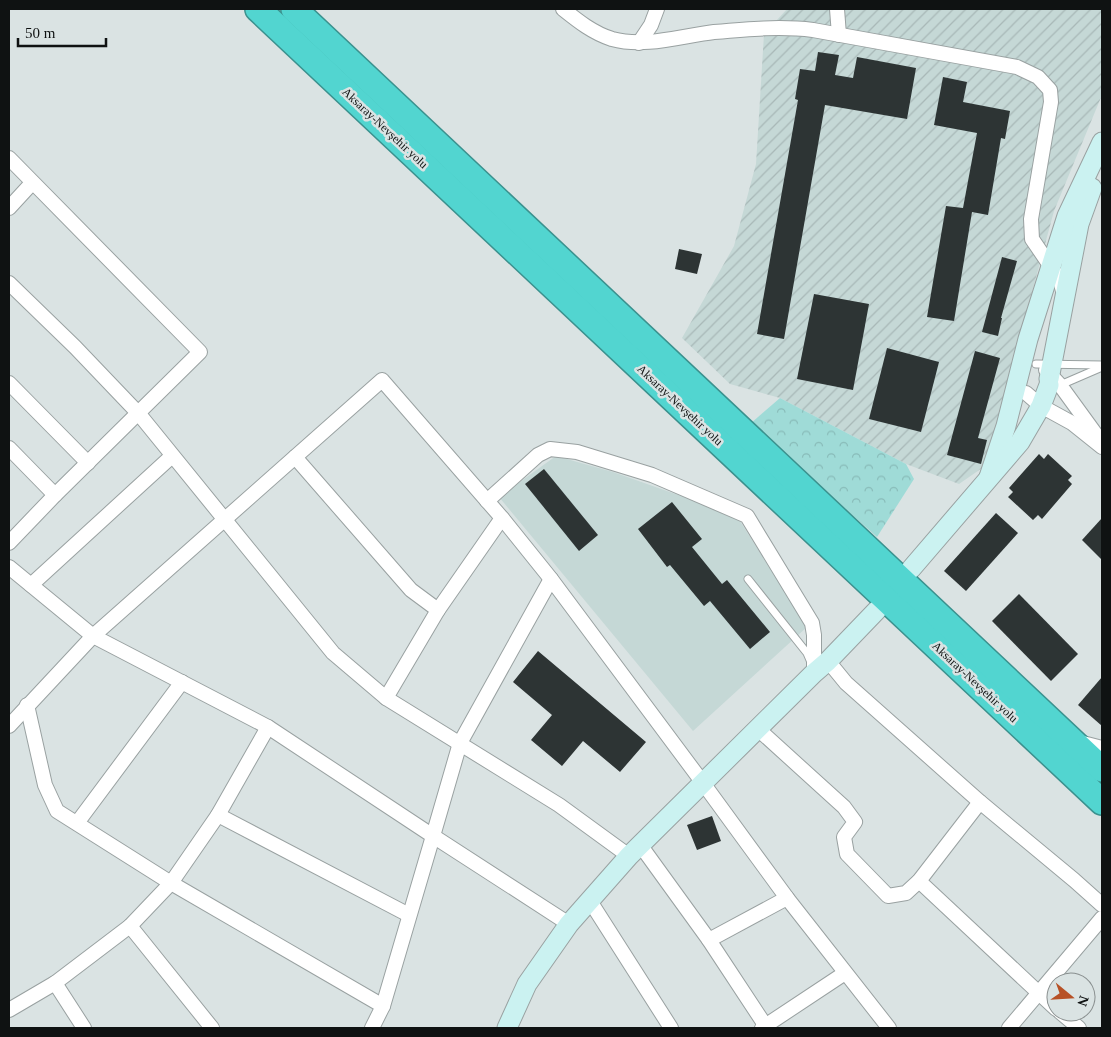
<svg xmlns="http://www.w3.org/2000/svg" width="1111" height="1037" font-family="'Times New Roman',serif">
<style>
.built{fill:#c5d8d6}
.industrial{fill:url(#industrial-furrows)}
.forest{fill:url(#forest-crowns)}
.building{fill:#2d3434}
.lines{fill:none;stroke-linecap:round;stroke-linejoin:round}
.lane-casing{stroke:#99a1a1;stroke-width:9}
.street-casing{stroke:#99a1a1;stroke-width:16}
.secondary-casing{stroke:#99a1a1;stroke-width:21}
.highway-casing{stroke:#3b918e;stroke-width:28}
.lane{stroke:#fff;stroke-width:7}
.street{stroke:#fff;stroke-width:14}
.secondary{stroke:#cbf2f1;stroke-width:19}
.highway{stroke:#52d5d0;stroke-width:25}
.labels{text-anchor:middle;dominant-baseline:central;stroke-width:5;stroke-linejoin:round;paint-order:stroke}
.street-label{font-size:12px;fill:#0f1212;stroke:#dae3e3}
</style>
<defs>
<pattern id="industrial-furrows" width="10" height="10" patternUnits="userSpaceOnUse" patternTransform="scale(1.25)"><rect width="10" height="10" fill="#c5d8d6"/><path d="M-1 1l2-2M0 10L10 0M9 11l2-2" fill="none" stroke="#a8b8b7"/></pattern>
<pattern id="forest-crowns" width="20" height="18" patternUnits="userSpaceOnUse" patternTransform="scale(1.25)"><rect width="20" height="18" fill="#9fdbd7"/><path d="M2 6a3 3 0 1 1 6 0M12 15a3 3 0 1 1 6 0" fill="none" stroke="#88bbb8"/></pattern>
</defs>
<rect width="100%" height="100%" fill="#dae3e3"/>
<path class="built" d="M556,456l57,16 71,25 56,24 67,106 -114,104 -194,-234z"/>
<path class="industrial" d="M787,9h315v86l-48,116 -69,255 -26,18 -53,-20 -126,-66 -50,-14 -48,-46 52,-92 22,-82 8,-130z"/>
<path class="forest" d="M780,398l126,66 8,15 -37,58 -127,-113z"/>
<g class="building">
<path d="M818,52l21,3 -4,20 18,3 4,-21 59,11 -9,51 -82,-14 -41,234 -27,-5 41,-234 -3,-1 5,-30 15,2z"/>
<path d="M943,77l24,5 -4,20 47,9 -5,28 -4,-1 -13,77 -16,-3 -18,109 -27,-4 19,-111 17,2 14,-75 -43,-8z"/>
<path d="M679,249l23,5 -5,20 -22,-5z"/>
<path d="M1002,257l15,4 -16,57h1l-4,18 -16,-4z"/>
<path d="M814,294l55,10 -16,86 -56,-11z"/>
<path d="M887,348l52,14 -18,70 -52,-13z"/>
<path d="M975,351l25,7 -22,80 9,2 -6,24 -34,-9z"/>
<path d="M1039,454l5,5 4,-5 24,22 -4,4 4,4 -30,35 -4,-4 -5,5 -25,-23 5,-5 -4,-4z"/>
<path d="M544,469l54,66 -19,16 -54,-67z"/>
<path d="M672,502l30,37 -10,8 30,37 5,-4 43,52 -20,17 -40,-48 -6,5 -34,-41 -3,2 -29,-38z"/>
<path d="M996,513l22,20 -52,58 -22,-20z"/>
<path d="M1102,518v42l-20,-20z"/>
<path d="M1019,594l59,60 -27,27 -59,-60z"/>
<path d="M538,651l108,91 -26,30 -37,-31 -21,25 -31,-26 21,-25 -39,-33z"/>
<path d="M1102,677v49l-24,-21z"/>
<path d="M712,816l9,25 -24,9 -10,-25z"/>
</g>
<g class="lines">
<defs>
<g id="lane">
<path d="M1036,364l66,1"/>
<path d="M1058,386l44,-19"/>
<path d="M748,579l59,74 3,7"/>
</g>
<g id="street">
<path d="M563,9c15,12 30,24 49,30 33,9 69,-3 102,-7 33,-3 67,-6 99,-2l204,37 21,10 12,13 1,12 -20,117 1,20 28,41 4,15"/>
<path d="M837,9l2,26"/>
<path d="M639,43l12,-18 6,-16"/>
<path d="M9,158l191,194 -145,143 -46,48"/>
<path d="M9,208l23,-25"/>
<path d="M9,283l66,64 64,67 194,239 53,45 173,107 70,51"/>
<path d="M1046,370l14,15 40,55"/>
<path d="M9,383l79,80"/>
<path d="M1026,393l15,13 31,17 30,24"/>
<path d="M9,448l46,47"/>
<path d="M295,457l116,133 27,20"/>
<path d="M487,501l51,-46 12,-6 27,3 75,23 95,41 65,107 2,12v38"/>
<path d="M9,567l84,69 175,91 165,109 -50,170 -11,22"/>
<path d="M551,579l-91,164 -27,93 136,88"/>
<path d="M31,585l141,-129"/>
<path d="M828,661l18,22 134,119 94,78 28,25"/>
<path d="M386,698l52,-88 64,-92"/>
<path d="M27,705l18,80 12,26 114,72 212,123"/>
<path d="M9,726l84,-90 289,-256 120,138 49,61 152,204 84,115 102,130"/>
<path d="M758,729l86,78 11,15 -11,15 3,17 41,42 18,-3 13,-12 61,-79"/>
<path d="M1079,742l23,6"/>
<path d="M218,815l191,100"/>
<path d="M77,823l105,-141"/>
<path d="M641,846l68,94 58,88"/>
<path d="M919,881l137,128"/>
<path d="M590,901l81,127"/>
<path d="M130,926l82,102"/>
<path d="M709,940l78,-42"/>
<path d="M55,983l29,45"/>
<path d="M9,1010l46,-27 75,-57 41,-43 47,-68 50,-88"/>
<path d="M1060,1012l19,16"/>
<path d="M762,1028l83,-55"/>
<path d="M1009,1028l93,-110"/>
</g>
<g id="secondary">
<path d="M1049,379l30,-155 13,-36"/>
<path d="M989,477l17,-51 22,-87 39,-123 35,-74"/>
<path d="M911,569l109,-127 21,-36 8,-21"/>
<path d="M507,1028l20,-44 42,-60 60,-68 185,-183 14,-12 49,-51"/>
</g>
<g id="highway">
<path d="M258,9l844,793"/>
<path d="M294,9l808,760"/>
</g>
</defs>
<use href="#lane" class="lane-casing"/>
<use href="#street" class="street-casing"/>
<use href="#secondary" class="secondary-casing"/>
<use href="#highway" class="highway-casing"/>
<use href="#lane" class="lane"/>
<use href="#street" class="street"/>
<use href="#secondary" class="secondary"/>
<use href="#highway" class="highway"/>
</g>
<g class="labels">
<g class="street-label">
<text transform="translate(385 128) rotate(43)">Aksaray-Nevşehir yolu</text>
<text transform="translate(680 405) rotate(43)">Aksaray-Nevşehir yolu</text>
<text transform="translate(975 682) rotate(43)">Aksaray-Nevşehir yolu</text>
</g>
</g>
<rect width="1111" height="1037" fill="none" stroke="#0f1212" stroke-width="20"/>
<g transform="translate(1071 997) rotate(108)"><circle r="24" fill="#dae3e3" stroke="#898f8f"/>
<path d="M0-4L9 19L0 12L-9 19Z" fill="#b75126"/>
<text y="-8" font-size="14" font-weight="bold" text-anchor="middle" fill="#0f1212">N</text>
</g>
<path d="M18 38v8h88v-8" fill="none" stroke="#0f1212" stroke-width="2.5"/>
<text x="25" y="38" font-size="15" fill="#0f1212" stroke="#dae3e3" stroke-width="4" paint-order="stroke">50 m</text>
</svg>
